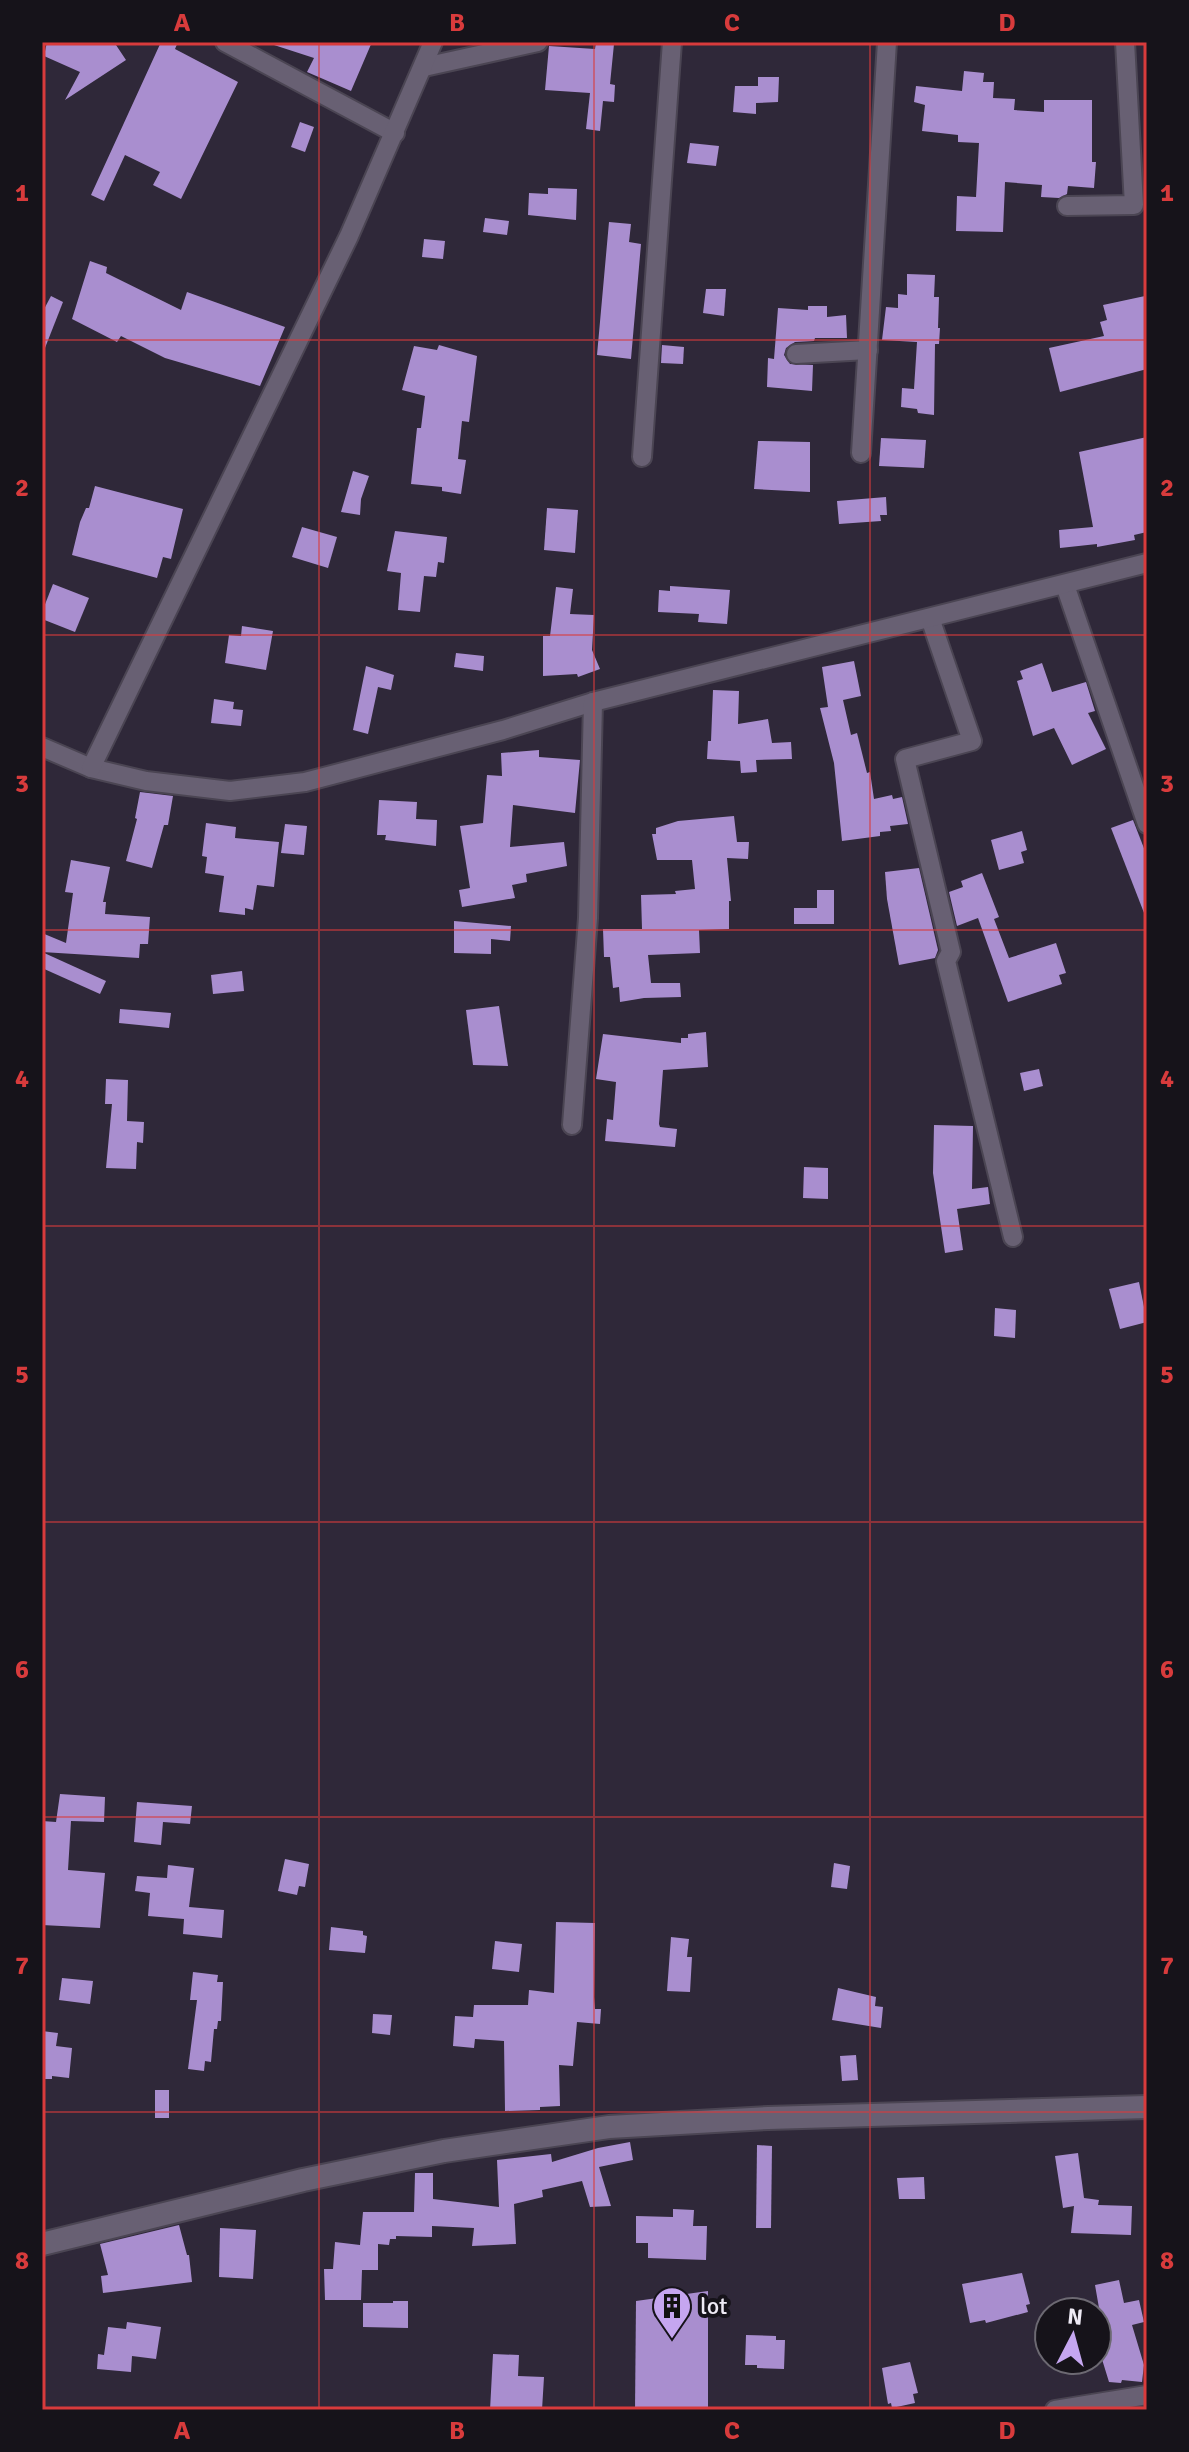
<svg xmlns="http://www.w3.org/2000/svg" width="1189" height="2452" font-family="Signika,sans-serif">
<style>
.building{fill:#a98ecf}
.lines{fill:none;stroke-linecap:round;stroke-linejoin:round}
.minor-casing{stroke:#4b4553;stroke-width:22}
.tertiary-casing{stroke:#4b4553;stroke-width:26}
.minor{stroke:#686073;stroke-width:18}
.tertiary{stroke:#686073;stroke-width:22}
.grid{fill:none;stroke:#d83b3c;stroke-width:2;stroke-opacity:0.55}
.labels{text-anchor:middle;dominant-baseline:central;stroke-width:8;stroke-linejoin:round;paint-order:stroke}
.poi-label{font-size:24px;fill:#eeeaf5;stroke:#16131a;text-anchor:start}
.neatline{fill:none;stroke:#d83b3c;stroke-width:3}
.grid-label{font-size:26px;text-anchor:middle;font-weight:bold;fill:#d83b3c}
</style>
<rect width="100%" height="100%" fill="#2f2839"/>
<g class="building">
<path d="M47,42h67l12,18 -61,40 15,-28 -36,-16z"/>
<path d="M161,42h17l-3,7 63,33 -57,117 -28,-14 7,-13 -35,-17 -21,46 -13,-6z"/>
<path d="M275,42h97l-21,49 -44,-19 7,-14 -40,-13z"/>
<path d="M596,42l18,2 -4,40 5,1 -1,17 -11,-1 -3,30 -14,-2 4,-36 -45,-3 4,-44 46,3z"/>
<path d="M964,71l20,2 -1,9h11l-1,16 22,1 -1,11 30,2v-12h48v62h4l-2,26 -26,-2 -1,8 -8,4 -18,-1 1,-12 -37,-3 -2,50 -47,-1 1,-35 19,1 3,-54 -21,-1v-7l-36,-4 3,-26 -11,-3 2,-16 46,5z"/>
<path d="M758,77h21l-1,25 -22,1v11l-23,-2 2,-26h23z"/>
<path d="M300,122l14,5 -9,25 -14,-5z"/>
<path d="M690,143l29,3 -3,20 -29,-3z"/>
<path d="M548,188l29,1 -1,31 -48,-5 1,-22 19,1z"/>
<path d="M485,218l24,3 -2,14 -24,-3z"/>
<path d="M609,222l22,2 -2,18 12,2 -10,115 -34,-4z"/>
<path d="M424,239l21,2 -2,18 -21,-2z"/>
<path d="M90,261l17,6 -1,6 75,37 6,-18 98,35 -25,59 -95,-28 -44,-22 -4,6 -45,-23z"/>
<path d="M907,274l28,1 -1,22h5l-1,31h2l-1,16h-4l-1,71 -16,-2 -1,-4 -16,-2 1,-19 12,1 3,-47 -35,-2 4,-33 12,1v-14l9,1z"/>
<path d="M706,289h20l-2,27 -21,-3z"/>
<path d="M51,296l12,6 -20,51 -1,-40z"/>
<path d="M1145,296l2,11v62l-87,23 -11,-44 55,-12 -4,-14 7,-2 -4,-15z"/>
<path d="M808,306h19v11l19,-2 1,23h-32l-1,3 -19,1 -9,6 -2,7 6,9 23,1 -1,26 -45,-4 1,-29 6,1 4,-51 30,2z"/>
<path d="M439,345l38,11 -8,66 -7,-1 -4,38 8,1 -5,34 -19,-3v-4l-31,-3 6,-56h4l4,-32 -23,-6 12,-44 23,4z"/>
<path d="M662,345l22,2 -1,17 -22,-1z"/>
<path d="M1147,437v95l-13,3 1,5 -38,7v-3l-37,4 -1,-18 34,-3 -14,-75z"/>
<path d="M881,438l45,2 -2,28 -45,-2z"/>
<path d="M758,441l52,1v50l-56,-3z"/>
<path d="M353,471l16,5 -8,23 -1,16 -19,-3z"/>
<path d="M95,486l88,23 -12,50 -8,-2 -6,21 -85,-23 8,-33 6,-14h3z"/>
<path d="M886,497l1,18h-7l1,6 -42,3 -2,-23z"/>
<path d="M547,508l31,2 -3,43 -31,-3z"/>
<path d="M302,527l35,10 -9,31 -36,-11z"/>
<path d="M395,531l52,6 -3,26 -6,-1 -2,15 -12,-1 -4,36 -22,-2 3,-37 -14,-2z"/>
<path d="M53,584l36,14 -14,34 -33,-13v-7z"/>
<path d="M670,586l60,4 -3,34 -29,-2 1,-8 -41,-2 1,-22 11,1z"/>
<path d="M556,587l17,2 -3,25 24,1 -2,35 8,19 -22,8 -1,-3 -34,2v-40h7z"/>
<path d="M242,626l31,5 -7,39 -41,-7 4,-28 12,1z"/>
<path d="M456,653l28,3 -1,15 -29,-4z"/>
<path d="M854,661l7,35 -18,4 8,35 6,-2 10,40 3,-1 4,27 18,-4 1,4 9,-2 6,27 -18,2 1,5 -11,1v4l-38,5 -8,-78 -14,-55 8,-1 -6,-40z"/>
<path d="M1042,663l10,29 34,-10 9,29 -7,2 18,36 -34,16 -18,-37 -21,8 -16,-55 6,-2 -3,-8z"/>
<path d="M366,666l28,9 -3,15 -13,-3 -10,47 -15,-4z"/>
<path d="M713,690l26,1 -1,33 30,-5 4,24 19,-1 1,17 -36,1 1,12 -16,1 -1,-12 -33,-2 1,-18h3z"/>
<path d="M214,699l20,3 -1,7 10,1 -2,16 -30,-3z"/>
<path d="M539,750v7l41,3 -5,53 -62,-8 -3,42 54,-5 3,24 -41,8 1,8 -15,3 3,13 -53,9 -3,-17 11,-2 -10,-62 23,-3 4,-48 15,1 -1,-23z"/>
<path d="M140,792l33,4 -5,29h-4l-12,43 -26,-7 11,-42 -2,-1z"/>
<path d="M379,800l38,2 -1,17 21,1 -1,26 -51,-6 1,-5h-9z"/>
<path d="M734,816l3,26h12l-1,17 -21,-1 4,43h-2v28l-30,1 1,23 -52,2 3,28h29l1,14 -37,1 -24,4 -1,-15 -6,1 -3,-31h-6l-1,-28h39l-1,-34 35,-1 -1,-3 20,-2 -3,-29h-35l-5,-26h4v-6l22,-7z"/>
<path d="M1133,820l14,36 -1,62 -35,-90z"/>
<path d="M206,823l30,4 -1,11 44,4 -5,45 -17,-2 -4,25 -8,-2v7l-26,-3 5,-36 -19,-3 2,-16 -5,-1z"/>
<path d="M285,824l22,2 -3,29 -23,-2z"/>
<path d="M1022,831l5,19 -6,2 3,11 -25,7 -8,-30z"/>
<path d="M71,860l39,7 -7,35h3l-1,12 45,3 -2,27h-8l-1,14 -97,-6v-19l24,10 7,-50 -8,-1z"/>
<path d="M919,868l19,82 -3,8 -36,7 -12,-66 -2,-27z"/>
<path d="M982,873l17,44 -5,2 15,39 47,-15 10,30 -7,2 3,9 -54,18 -30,-84 -21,8 -8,-34 14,-5 -2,-6z"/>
<path d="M817,890h17v34h-40v-16h23z"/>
<path d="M454,921l57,5 -1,15 -19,-2v15l-37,-1z"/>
<path d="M42,952l64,29 -6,13 -58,-26z"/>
<path d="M242,971l2,20 -31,3 -2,-19z"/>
<path d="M499,1006l9,60 -35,-1 -7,-55z"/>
<path d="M120,1009l51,4 -2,15 -50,-5z"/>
<path d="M706,1032l2,35 -45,3 -4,54 1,3 17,2 -2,18 -70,-6 2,-22 6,1 3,-38 -20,-3 7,-45 78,9v-5h7v-4z"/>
<path d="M1039,1069l4,17 -19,5 -4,-18z"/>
<path d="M106,1079l22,1 -1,41 17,1 -1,21 -6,-1 -1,27 -30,-1 6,-64h-7z"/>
<path d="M934,1125l39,1 -1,63 16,-2 2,17 -33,5 6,41 -18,3 -12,-80z"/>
<path d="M804,1167l24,1v31l-25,-1z"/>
<path d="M1139,1282l8,40 -27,7 -11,-40z"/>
<path d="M995,1308l21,2 -1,28 -21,-2z"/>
<path d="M60,1794l45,3 -1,25 -33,-1 -3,49 37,3 -5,55 -58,-3v-104l14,1z"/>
<path d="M137,1802l55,4 -2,18 -27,-2 -2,23 -27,-3z"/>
<path d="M285,1859l24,5 -4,23 -6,-1 -2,9 -19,-4z"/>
<path d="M834,1863l16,3 -3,23 -16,-2z"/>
<path d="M168,1865l26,3 -5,39 35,3 -2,28 -39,-4 1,-15 -36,-3 2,-23 -15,-2 2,-15 30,2z"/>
<path d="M556,1922l39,1 -1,74 1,12h6l-1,15 -23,-2 -4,44 -14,-1 1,41 -20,1v3l-35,1 -1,-70 -29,-2 -1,9 -21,-2 2,-30 18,1 1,-12h54l1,-15 25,3z"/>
<path d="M331,1927l32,4v4l4,1 -2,17 -36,-3z"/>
<path d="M671,1937l18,2 -2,18h5l-2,35 -23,-1z"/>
<path d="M495,1941l27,3 -3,28 -27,-3z"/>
<path d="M193,1972l25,3 -1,7h6l-2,39h-3l-1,8h-3l-3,33 -6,-1 -1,10 -16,-2 9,-69h-7z"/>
<path d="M62,1978l31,3 -3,23 -31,-4z"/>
<path d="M838,1988l38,9 -1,9 8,1 -2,21 -49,-8z"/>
<path d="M373,2014l19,1 -2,20 -18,-2z"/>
<path d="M42,2031l16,2 -2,13 16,2 -3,30 -17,-2v3h-10z"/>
<path d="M856,2055l2,25 -16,1 -2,-25z"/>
<rect x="155" y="2090" width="14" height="28"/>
<path d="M630,2142l3,18 -34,7 12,39 -21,1 -8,-26 -40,9 1,7 -29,7 2,40 -44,2 2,-18 -42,-2v11l-36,-1v3h-6l-1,6 -11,-1v26h-16l-1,30h-36l-1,-31h9l2,-27 25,3 3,-33h51l1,-39h18v26l66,8 -2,-47 54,-6 1,8 46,-14z"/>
<path d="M757,2145l15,1 -1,82h-15z"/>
<path d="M1078,2153l6,45 15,2 -1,5 34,1 -1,29 -60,-2 3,-27 -11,2 -8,-52z"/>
<path d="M924,2177l1,22h-26l-2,-21z"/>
<path d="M673,2209l21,1 -1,16h14l-1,34 -58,-2v-15h-12v-27l37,1z"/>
<path d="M179,2225l8,30h2l3,27 -89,11 -2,-17 7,-1 -8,-31z"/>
<path d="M220,2228l36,2 -3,49 -34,-2z"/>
<path d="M1022,2273l8,31 -4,1 2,7 -42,11 -1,-3 -15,3 -8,-39z"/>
<path d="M1119,2280l5,23 15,-3 5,22 -12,3 12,40 -2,17 -20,-2 -1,3 -12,-1 -12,-39 2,-35 -4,-23z"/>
<path d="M708,2291v119h-73l1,-109z"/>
<path d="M393,2301h15v27l-45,-1v-24h30z"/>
<path d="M127,2322l34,5 -5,32 -24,-3 -1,16 -34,-3 1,-15 6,1 4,-28 18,2z"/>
<path d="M746,2335l30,1v4h9l-1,29 -27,-1v-3h-12z"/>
<path d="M493,2354l26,1 -1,21 26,1 -2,33h-52z"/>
<path d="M910,2362l8,31 -5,1 2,9 -23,5 -1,-5 -3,1 -6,-36z"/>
</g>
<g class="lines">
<defs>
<g id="minor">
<path d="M225,42l170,91"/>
<path d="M424,67l114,-25"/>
<path d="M1067,206l67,-1 -9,-163"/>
<path d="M796,354l72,-4"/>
<path d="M861,453l26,-411"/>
<path d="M642,457l30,-415"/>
<path d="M1065,585l82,239"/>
<path d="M930,618l42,123 -67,18 46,193 -5,9 67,276"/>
<path d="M42,747l49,21 55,13 84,10 75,-9 198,-52 90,-28 554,-139"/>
<path d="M91,768l258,-532 84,-194"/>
<path d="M572,1125l16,-207 5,-216"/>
<path d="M1055,2410l92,-15"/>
</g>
<path id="tertiary" d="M42,2244l261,-64 141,-29 165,-24 159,-9 379,-11"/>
</defs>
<use href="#minor" class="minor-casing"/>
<use href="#tertiary" class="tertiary-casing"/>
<use href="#minor" class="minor"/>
<use href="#tertiary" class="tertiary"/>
</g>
<path class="grid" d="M319,42v2368M594,42v2368M870,42v2368M42,340h1105M42,635h1105M42,930h1105M42,1226h1105M42,1522h1105M42,1817h1105M42,2112h1105"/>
<defs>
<symbol id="building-pin" viewBox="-11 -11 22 30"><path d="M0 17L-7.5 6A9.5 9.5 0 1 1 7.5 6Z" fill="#c5a6f0" stroke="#16131a"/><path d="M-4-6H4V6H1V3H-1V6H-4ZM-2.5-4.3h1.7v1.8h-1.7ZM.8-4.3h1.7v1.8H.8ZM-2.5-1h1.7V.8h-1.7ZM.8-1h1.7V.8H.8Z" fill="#111"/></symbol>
</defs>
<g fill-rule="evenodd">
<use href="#building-pin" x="650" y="2284" width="44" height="60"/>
</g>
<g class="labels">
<g class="poi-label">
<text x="700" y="2306">lot</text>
</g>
</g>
<rect width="1189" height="2452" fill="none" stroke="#16131a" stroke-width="88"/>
<g transform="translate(1073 2336) rotate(6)"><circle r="38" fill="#16131a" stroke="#6c6972" stroke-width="2"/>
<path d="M0-6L14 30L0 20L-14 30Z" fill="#c5a6f0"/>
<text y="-12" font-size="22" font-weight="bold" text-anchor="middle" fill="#eeeaf5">N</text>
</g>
<rect x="44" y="44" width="1101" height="2364" class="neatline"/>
<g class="grid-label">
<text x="182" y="31">A</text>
<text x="457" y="31">B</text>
<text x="732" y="31">C</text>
<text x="1007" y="31">D</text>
<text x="22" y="201">1</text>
<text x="1167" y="201">1</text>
<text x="22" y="496">2</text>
<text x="1167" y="496">2</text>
<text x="22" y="792">3</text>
<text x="1167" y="792">3</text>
<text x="22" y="1087">4</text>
<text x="1167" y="1087">4</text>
<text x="22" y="1383">5</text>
<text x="1167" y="1383">5</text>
<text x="22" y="1678">6</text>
<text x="1167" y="1678">6</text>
<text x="22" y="1974">7</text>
<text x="1167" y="1974">7</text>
<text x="22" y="2269">8</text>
<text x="1167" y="2269">8</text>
<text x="182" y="2439">A</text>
<text x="457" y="2439">B</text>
<text x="732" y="2439">C</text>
<text x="1007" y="2439">D</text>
</g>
</svg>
